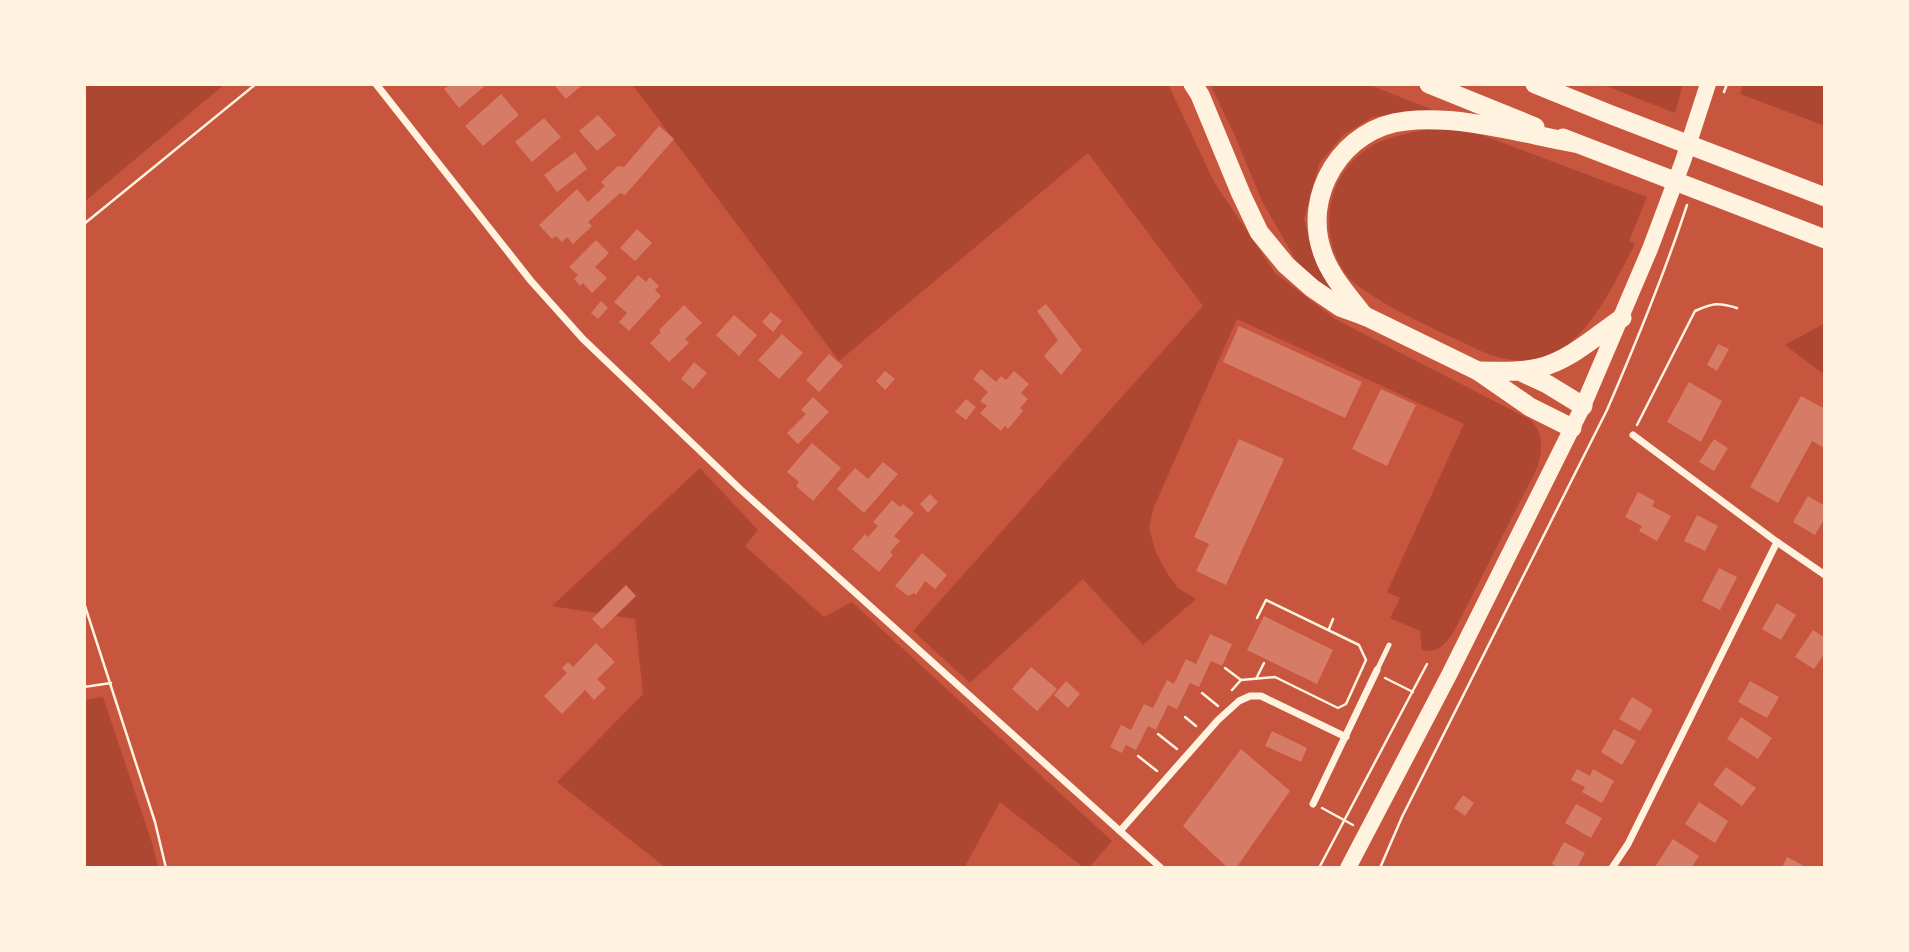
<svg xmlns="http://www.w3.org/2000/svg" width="1909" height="952" font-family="Jost,sans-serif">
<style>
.green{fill:#ae4732}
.building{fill:#d67c66}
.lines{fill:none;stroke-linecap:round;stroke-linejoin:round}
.path{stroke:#fff3e0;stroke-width:2.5}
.service{stroke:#fff3e0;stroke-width:5}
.minor{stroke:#fff3e0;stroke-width:7}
.primary{stroke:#fff3e0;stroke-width:16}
.motorway{stroke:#fff3e0;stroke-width:19}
</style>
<rect width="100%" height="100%" fill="#c8553d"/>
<g class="green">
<path d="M84,84h141l-141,118z"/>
<path d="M632,84h536l46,98 61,91 60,46 194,100c15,12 14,31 8,49l-84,165c-9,12 -15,21 -31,17l-2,-19 -30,-13 10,-20 -13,-6 77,-168 -227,-105 -84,190 -4,19 7,25 11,20 11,15 18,11 -53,46 -60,-66 -113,104 -57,-52 290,-325 -115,-153 -249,208z"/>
<path d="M1210,84h157l66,26 -60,7 -30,18 -24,29 -15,55 14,47 20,30 -38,-29 -38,-66 -27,-65z"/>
<path d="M1601,84h82l-8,29z"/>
<path d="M1743,84h82v42l-85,-32z"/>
<path d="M1426,130h28l28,5 165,62 -18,44 6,3c-22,40 -44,96 -91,114 -14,5 -32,3 -47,-1 -15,-4 -29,-13 -44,-19 -27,-13 -54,-25 -80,-42 -8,-6 -18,-11 -25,-19 -33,-44 -22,-106 27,-133 16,-8 33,-11 51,-14z"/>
<path d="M1825,323v52l-40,-30z"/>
<path d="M700,468l58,62 -13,16 79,71 28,-15 260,239 -23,27h-5l-84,-66 -36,66h-298l-109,-86 86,-88 -8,-75 -83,-13z"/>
<path d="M103,697l50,149 5,22h-74v-168z"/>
</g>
<g class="building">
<path d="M451,84h36l-28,24 -15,-19z"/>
<path d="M558,84h25l-17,15 -11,-13z"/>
<path d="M501,94l18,21 -36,31 -18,-20z"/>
<path d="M598,115l18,20 -19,16 -18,-20z"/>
<path d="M544,118l17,19 -29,25 -17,-20z"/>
<path d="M659,126l15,13 -49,56 -5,-2 -32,29 4,4 -19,18 -6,-7 -5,5 -6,-6 -4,3 -13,-14 38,-36 11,13 17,-16 -4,-4 17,-16 6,1z"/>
<path d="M575,152l12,17 -30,23 -13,-17z"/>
<path d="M637,229l15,14 -17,18 -15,-13z"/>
<path d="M596,240l13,13 -14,14 12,11 -15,15 -9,-10 -3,3 -6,-7 4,-4 -9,-8z"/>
<path d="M638,275l8,7 4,-5 9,9 -4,4 6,6 -32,35 -10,-9 8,-9 -13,-11z"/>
<path d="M601,301l7,7 -10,11 -7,-6z"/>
<path d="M1046,304l36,46 -21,25 -17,-19 14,-16 -21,-29z"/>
<path d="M684,305l18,18 -17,16 4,4 -20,19 -19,-19 11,-11 -2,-2z"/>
<path d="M771,312l11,9 -9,11 -11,-10z"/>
<path d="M734,315l23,20 -18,21 -23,-21z"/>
<path d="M1239,326l123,56 -17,36 -122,-56z"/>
<path d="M782,334l21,19 -24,26 -21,-19z"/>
<path d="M1718,344l11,5 -12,22 -10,-6z"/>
<path d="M829,354l14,12 -24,26 -13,-12z"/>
<path d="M694,362l13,11 -14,16 -12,-10z"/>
<path d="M981,369l15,13 5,-6 5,4 8,-9 15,13 -8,9 7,6 -8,9 3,3 -15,18 -3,-3 -4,5 -21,-18 7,-7 -7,-5 8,-9 -15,-13z"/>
<path d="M885,371l10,8 -10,11 -9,-9z"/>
<path d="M1689,382l33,19 -21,41 -34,-20z"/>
<path d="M1381,389l35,16 -29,61 -35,-17z"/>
<path d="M1801,396l24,13v39l-13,-7 -34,62 -28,-16z"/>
<path d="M813,397l16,15 -31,32 -11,-11 19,-19 -5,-4z"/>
<path d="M966,399l10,8 -10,13 -11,-8z"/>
<path d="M1239,439l45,20 -58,126 -30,-14 13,-27 -15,-7z"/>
<path d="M1714,439l14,9 -14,23 -15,-9z"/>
<path d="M812,443l29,25 -28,33 -17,-15 3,-4 -12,-10z"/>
<path d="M883,462l15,12 -34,39 -27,-24 18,-21 13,11z"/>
<path d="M1638,492l17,9 -3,5 19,10 -14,25 -18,-10 3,-5 -17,-9z"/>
<path d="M930,494l8,8 -10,11 -8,-9z"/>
<path d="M1808,496l17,10v12l-10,17 -22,-13z"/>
<path d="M892,500l8,7 3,-3 11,9 -20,23 6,5 -10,11 3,3 -14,17 -27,-23 13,-15 3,3 10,-11 -5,-4z"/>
<path d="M1697,515l21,11 -13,25 -21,-10z"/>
<path d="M922,553l25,22 -12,14 -10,-8 -9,14 -2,-2 -6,3 -13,-10z"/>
<path d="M1719,568l18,9 -17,33 -18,-9z"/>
<path d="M626,585l10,11 -34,33 -10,-10z"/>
<path d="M1777,603l19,12 -15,25 -19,-11z"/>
<path d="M1264,616l69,34 -16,34 -70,-34z"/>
<path d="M1813,630l12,8v15l-11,16 -19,-12z"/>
<path d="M1210,634l22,10 -10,22 -11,-5 -12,26 -9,-4 -13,26 -9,-4 -12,25 -8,-4 -12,24 -10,-5 -4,8 -12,-6 11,-22 10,5 13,-26 9,4 14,-28 7,4 12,-25 10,5z"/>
<path d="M596,643l19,19 -18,17 9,9 -12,12 -9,-10 -23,24 -18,-18 23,-23 -5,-5 6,-6 5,5z"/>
<path d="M1031,667l26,22 -20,22 -25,-22z"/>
<path d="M1066,681l14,13 -12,14 -14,-13z"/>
<path d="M1750,681l29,16 -12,21 -29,-16z"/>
<path d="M1632,697l21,13 -13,21 -21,-12z"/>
<path d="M1741,717l31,21 -14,21 -31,-20z"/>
<path d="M1614,729l22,12 -14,24 -21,-13z"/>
<path d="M1272,731l35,17 -6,14 -36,-16z"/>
<path d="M1241,749l49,42 -54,77h-8l-45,-42z"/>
<path d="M1726,767l30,21 -14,18 -29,-21z"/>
<path d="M1577,769l13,7 3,-7 21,12 -12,22 -20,-11 3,-5 -14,-7z"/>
<path d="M1463,795l11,8 -9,13 -11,-8z"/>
<path d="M1699,802l29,19 -13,22 -30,-19z"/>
<path d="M1576,804l26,14 -11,20 -26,-15z"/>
<path d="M1673,839l26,17 -8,12 -36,-1z"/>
<path d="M1564,842l21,11 -8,15h-18l-7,-4z"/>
<path d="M1787,857l21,11h-26z"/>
</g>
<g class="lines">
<g class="path">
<path d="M1724,92l3,-8"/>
<path d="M84,224l172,-140"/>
<path d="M1637,425l58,-114c18,-8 23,-9 42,-3"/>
<path d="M84,603l71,219 11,46"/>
<path d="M1329,629l4,-10"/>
<path d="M1225,668l16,12"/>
<path d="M1385,678l28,14"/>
<path d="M1256,679l8,-16"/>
<path d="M84,687l27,-4"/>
<path d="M1232,690l9,-10 34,-3 63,31 8,-4 20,-44 -7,-15 -93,-45 -9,18"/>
<path d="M1202,693l16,13"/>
<path d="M1185,717l11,9"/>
<path d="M1158,734l19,15"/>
<path d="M1138,756l19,15"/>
<path d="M1322,808l31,17"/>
<path d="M1319,868l108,-204"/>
<path d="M1380,868l22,-51 205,-407c29,-67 57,-135 80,-205"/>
</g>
<path class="service" d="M1377,670l12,-25"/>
<g class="minor">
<path d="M376,84l155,197 52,58 157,150 421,379"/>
<path d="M1633,435l144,107 48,33"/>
<path d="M1313,804l64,-134"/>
<path d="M1120,831l98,-111 21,-19 11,-5h11l85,41"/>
<path d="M1612,868l16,-24 149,-302"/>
</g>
<path class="primary" d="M1348,868l101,-193 134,-269 67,-157 33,-88 25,-77"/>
<g class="motorway">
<path d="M1193,84l7,11 41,99 18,38 27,33 26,23 28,19 25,9 113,55 52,36 42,21"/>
<path d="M1429,84l106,43"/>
<path d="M1535,84l74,30 216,83"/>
<path d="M1563,138l262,101"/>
<path d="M1364,316c-15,-20 -33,-39 -41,-62 -22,-59 20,-127 83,-133 54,-6 115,12 168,22"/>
<path d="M1478,371c20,0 40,2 60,-3 31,-7 58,-32 84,-50"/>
<path d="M1519,371l28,13 36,22"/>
</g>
</g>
<rect width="1909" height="952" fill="none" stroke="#fff3e0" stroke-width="172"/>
</svg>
